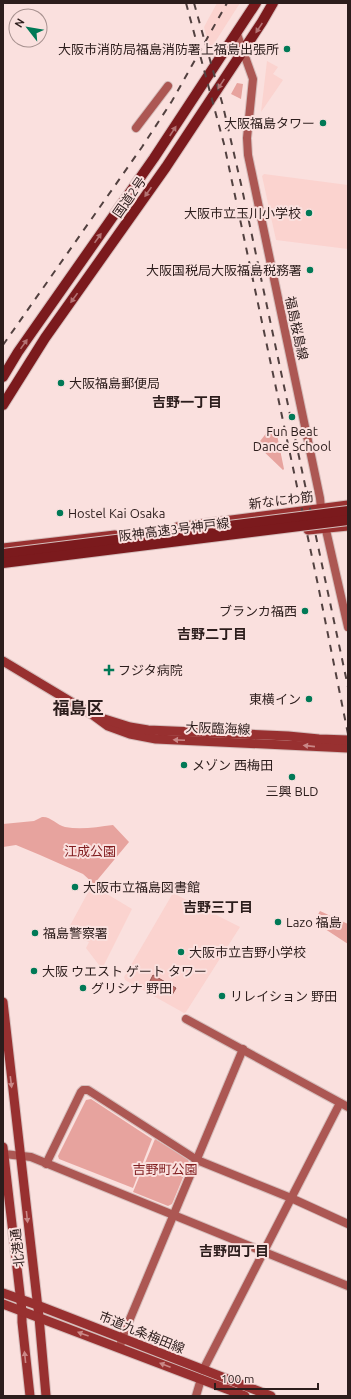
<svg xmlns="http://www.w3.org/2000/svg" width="351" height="1399" font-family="Ubuntu,'Noto Sans JP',sans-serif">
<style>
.built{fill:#fbd3cf}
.green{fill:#e7a39e}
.water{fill:#c06e69;stroke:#945652}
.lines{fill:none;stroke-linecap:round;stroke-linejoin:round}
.secondary-casing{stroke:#d5bdbb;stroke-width:10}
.primary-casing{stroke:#d5bdbb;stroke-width:11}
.highway-casing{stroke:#d5bdbb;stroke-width:12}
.secondary{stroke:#ac5753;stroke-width:8}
.primary{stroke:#983030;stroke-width:9}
.highway{stroke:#7b1a1d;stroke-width:10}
.rail{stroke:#524140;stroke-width:2;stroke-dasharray:7 7;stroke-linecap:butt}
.highway-bridge-casing{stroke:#d5bdbb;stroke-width:12;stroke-linecap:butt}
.highway-bridge{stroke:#7b1a1d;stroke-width:10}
.oneway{fill:#b47374}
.oneway2{fill:#c98887}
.poi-dot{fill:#007956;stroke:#fae0de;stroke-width:1.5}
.labels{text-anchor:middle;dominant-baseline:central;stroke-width:4;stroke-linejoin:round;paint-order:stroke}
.poi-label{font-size:13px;fill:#2c1d1c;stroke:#fae0de;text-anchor:start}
.street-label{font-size:13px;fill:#2c1d1c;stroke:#fae0de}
.park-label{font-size:13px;fill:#811e20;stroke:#fae0de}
.neighbourhood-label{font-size:14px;font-weight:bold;fill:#2c1d1c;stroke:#fae0de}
.district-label{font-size:17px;font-weight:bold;fill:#2c1d1c;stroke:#fae0de}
</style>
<rect width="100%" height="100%" fill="#fae0de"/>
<g class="built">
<path d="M217,3h23l-30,47 -6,-23z"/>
<path d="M267,61l11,6 -5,7 10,6 -22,32z"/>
<path d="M264,174l84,11v64l-72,-9 -14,-64z"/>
<path d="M92,885l40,24 -30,60 -16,-21 3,-6 -23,-9z"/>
<path d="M173,893l67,34 -54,85 -2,1 -59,-33 -1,-3z"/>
</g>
<g class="green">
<path d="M237,83l6,1 -2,15 -10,-5z"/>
<path d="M268,431l7,6 2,-2 7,34 -1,1 -26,-25z"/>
<path d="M42,817c8,-1 15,8 23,10 16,3 32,0 48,-2l16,17 -35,42 -11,-10 -43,-19 -24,-10 -13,2v-23l31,-3z"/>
<path d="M320,911l28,13v20l-26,-17 2,-5 -8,-4z"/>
<path d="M91,1099l61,40 -19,49 -74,-29 -1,-3 28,-56z"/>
<path d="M155,1139l33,20 1,4 -17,41 -4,2 -35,-14z"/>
</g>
<path class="water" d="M153,975l23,13 -4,7 -23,-12z"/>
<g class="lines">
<defs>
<g id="secondary">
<path d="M237,34l16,45 -6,59 1,17 72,343 1,10 27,119"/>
<path d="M136,128l32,-42"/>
<path d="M186,1019l162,88"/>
<path d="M4,1154l27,3 317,129"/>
<path d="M46,1164l35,-72 2,-2h5l109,70 94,38 57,26"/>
<path d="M120,1347l2,-9 121,-289"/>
<path d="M203,1370l137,-267"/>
<path d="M196,1396l5,-17"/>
</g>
<g id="primary">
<path d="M177,527l171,-22"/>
<path d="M308,530l40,-4"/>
<path d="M3,548l112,-13"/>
<path d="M3,661l90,54 15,11 22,8 26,5 192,9"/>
<path d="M98,717l32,10 18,3 140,6 31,3 29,1"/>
<path d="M3,1002l36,315 7,79"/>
<path d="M3,1147l19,164v11l8,74"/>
<path d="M3,1293l34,12 234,91"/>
<path d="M3,1304l242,92"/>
</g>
<g id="highway">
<path d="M3,377l15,-25 136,-194 102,-155"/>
<path d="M3,405l42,-67 121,-171 96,-145 11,-19"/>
</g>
</defs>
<use href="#secondary" class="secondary-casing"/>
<use href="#primary" class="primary-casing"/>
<use href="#highway" class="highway-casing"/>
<use href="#secondary" class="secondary"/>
<use href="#primary" class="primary"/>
<use href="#highway" class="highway"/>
<g class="rail">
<path d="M186,3l38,141 94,441 30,149"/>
<path d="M194,3l29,103 18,78 107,503"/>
<path d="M3,345l139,-198 30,-46 55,-98"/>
</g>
<defs>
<g id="highway-bridge">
<path d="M3,554l345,-43"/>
<path d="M3,563l345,-43"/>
</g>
</defs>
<use href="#highway-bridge" class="highway-bridge-casing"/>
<use href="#highway-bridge" class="highway-bridge"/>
</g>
<defs><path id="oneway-solid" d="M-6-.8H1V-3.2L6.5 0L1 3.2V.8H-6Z"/></defs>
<g class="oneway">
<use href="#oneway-solid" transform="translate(259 28) rotate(124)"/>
<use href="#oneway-solid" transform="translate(221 84) rotate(124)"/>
<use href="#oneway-solid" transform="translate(173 131) rotate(-57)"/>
<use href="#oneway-solid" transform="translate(148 192) rotate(125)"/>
<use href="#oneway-solid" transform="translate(98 238) rotate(-55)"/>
<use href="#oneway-solid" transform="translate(74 298) rotate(126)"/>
<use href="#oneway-solid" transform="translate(24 344) rotate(-55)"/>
</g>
<g class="oneway2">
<use href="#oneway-solid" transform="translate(179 740) rotate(-178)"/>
<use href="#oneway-solid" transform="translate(309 746) rotate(-174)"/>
<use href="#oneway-solid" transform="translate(11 1082) rotate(83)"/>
<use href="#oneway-solid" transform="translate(27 1217) rotate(84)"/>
<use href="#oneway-solid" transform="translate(83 1334) rotate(-160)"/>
<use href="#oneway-solid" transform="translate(25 1357) rotate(-96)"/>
<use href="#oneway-solid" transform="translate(165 1365) rotate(-159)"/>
</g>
<g class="poi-dot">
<circle cx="287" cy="49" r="4"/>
<circle cx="323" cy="123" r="4"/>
<circle cx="309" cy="213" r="4"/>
<circle cx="310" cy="270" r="4"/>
<circle cx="61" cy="383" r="4"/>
<circle cx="292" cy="417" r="4"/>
<circle cx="60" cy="513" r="4"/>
<circle cx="305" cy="611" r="4"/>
<path d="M107 664h4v4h4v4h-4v4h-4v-4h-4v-4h4z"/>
<circle cx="309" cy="699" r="4"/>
<circle cx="184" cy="765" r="4"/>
<circle cx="292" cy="777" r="4"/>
<circle cx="75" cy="887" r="4"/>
<circle cx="278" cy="922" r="4"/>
<circle cx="35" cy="933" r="4"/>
<circle cx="181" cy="952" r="4"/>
<circle cx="34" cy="971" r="4"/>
<circle cx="83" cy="988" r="4"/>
<circle cx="222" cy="996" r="4"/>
</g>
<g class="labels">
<g class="poi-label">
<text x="279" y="49" text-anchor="end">大阪市消防局福島消防署上福島出張所</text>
<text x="315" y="123" text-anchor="end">大阪福島タワー</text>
<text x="301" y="213" text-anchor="end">大阪市立玉川小学校</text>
<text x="302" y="270" text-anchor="end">大阪国税局大阪福島税務署</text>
<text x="69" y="383">大阪福島郵便局</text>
<text x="292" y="431" text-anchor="middle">Fun Beat<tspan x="292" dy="15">Dance School</tspan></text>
<text x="68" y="513">Hostel Kai Osaka</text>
<text x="297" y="611" text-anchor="end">ブランカ福西</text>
<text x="118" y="670">フジタ病院</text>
<text x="301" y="699" text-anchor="end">東横イン</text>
<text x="192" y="765">メゾン 西梅田</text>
<text x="292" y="791" text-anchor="middle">三興 BLD</text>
<text x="83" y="887">大阪市立福島図書館</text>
<text x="286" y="922">Lazo 福島</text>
<text x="43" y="933">福島警察署</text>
<text x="189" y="952">大阪市立吉野小学校</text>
<text x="42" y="971">大阪 ウエスト ゲート タワー</text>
<text x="91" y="988">グリシナ 野田</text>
<text x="230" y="996">リレイション 野田</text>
</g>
<g class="street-label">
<text transform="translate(129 197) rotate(-55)">国道2号</text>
<text transform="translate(297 328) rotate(78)">福島桜島線</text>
<text transform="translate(281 500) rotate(-7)">新なにわ筋</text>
<text transform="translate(174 529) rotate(-7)">阪神高速3号神戸線</text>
<text transform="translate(218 728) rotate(2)">大阪臨海線</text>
<text transform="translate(17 1248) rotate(-96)">北港通</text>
<text transform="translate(142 1332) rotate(22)">市道九条梅田線</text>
</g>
<g class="park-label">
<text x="90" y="851">江成公園</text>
<text x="165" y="1169">吉野町公園</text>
</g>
<g class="neighbourhood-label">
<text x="187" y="402">吉野一丁目</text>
<text x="212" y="634">吉野二丁目</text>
<text x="218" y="907">吉野三丁目</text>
<text x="234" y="1251">吉野四丁目</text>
</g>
<g class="district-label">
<text x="78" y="707">福島区</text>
</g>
</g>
<rect width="351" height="1399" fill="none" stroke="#2c1d1c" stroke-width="8"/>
<g transform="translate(28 28) rotate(301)"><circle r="19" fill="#fae0de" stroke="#a89290"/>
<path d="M0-3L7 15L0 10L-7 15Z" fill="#007956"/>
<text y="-6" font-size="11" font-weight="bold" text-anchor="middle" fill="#2c1d1c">N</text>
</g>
<path d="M215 1383v6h103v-6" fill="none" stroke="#2c1d1c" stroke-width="2"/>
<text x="221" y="1383" font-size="12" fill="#2c1d1c" stroke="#fae0de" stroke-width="3" paint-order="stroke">100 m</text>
</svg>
